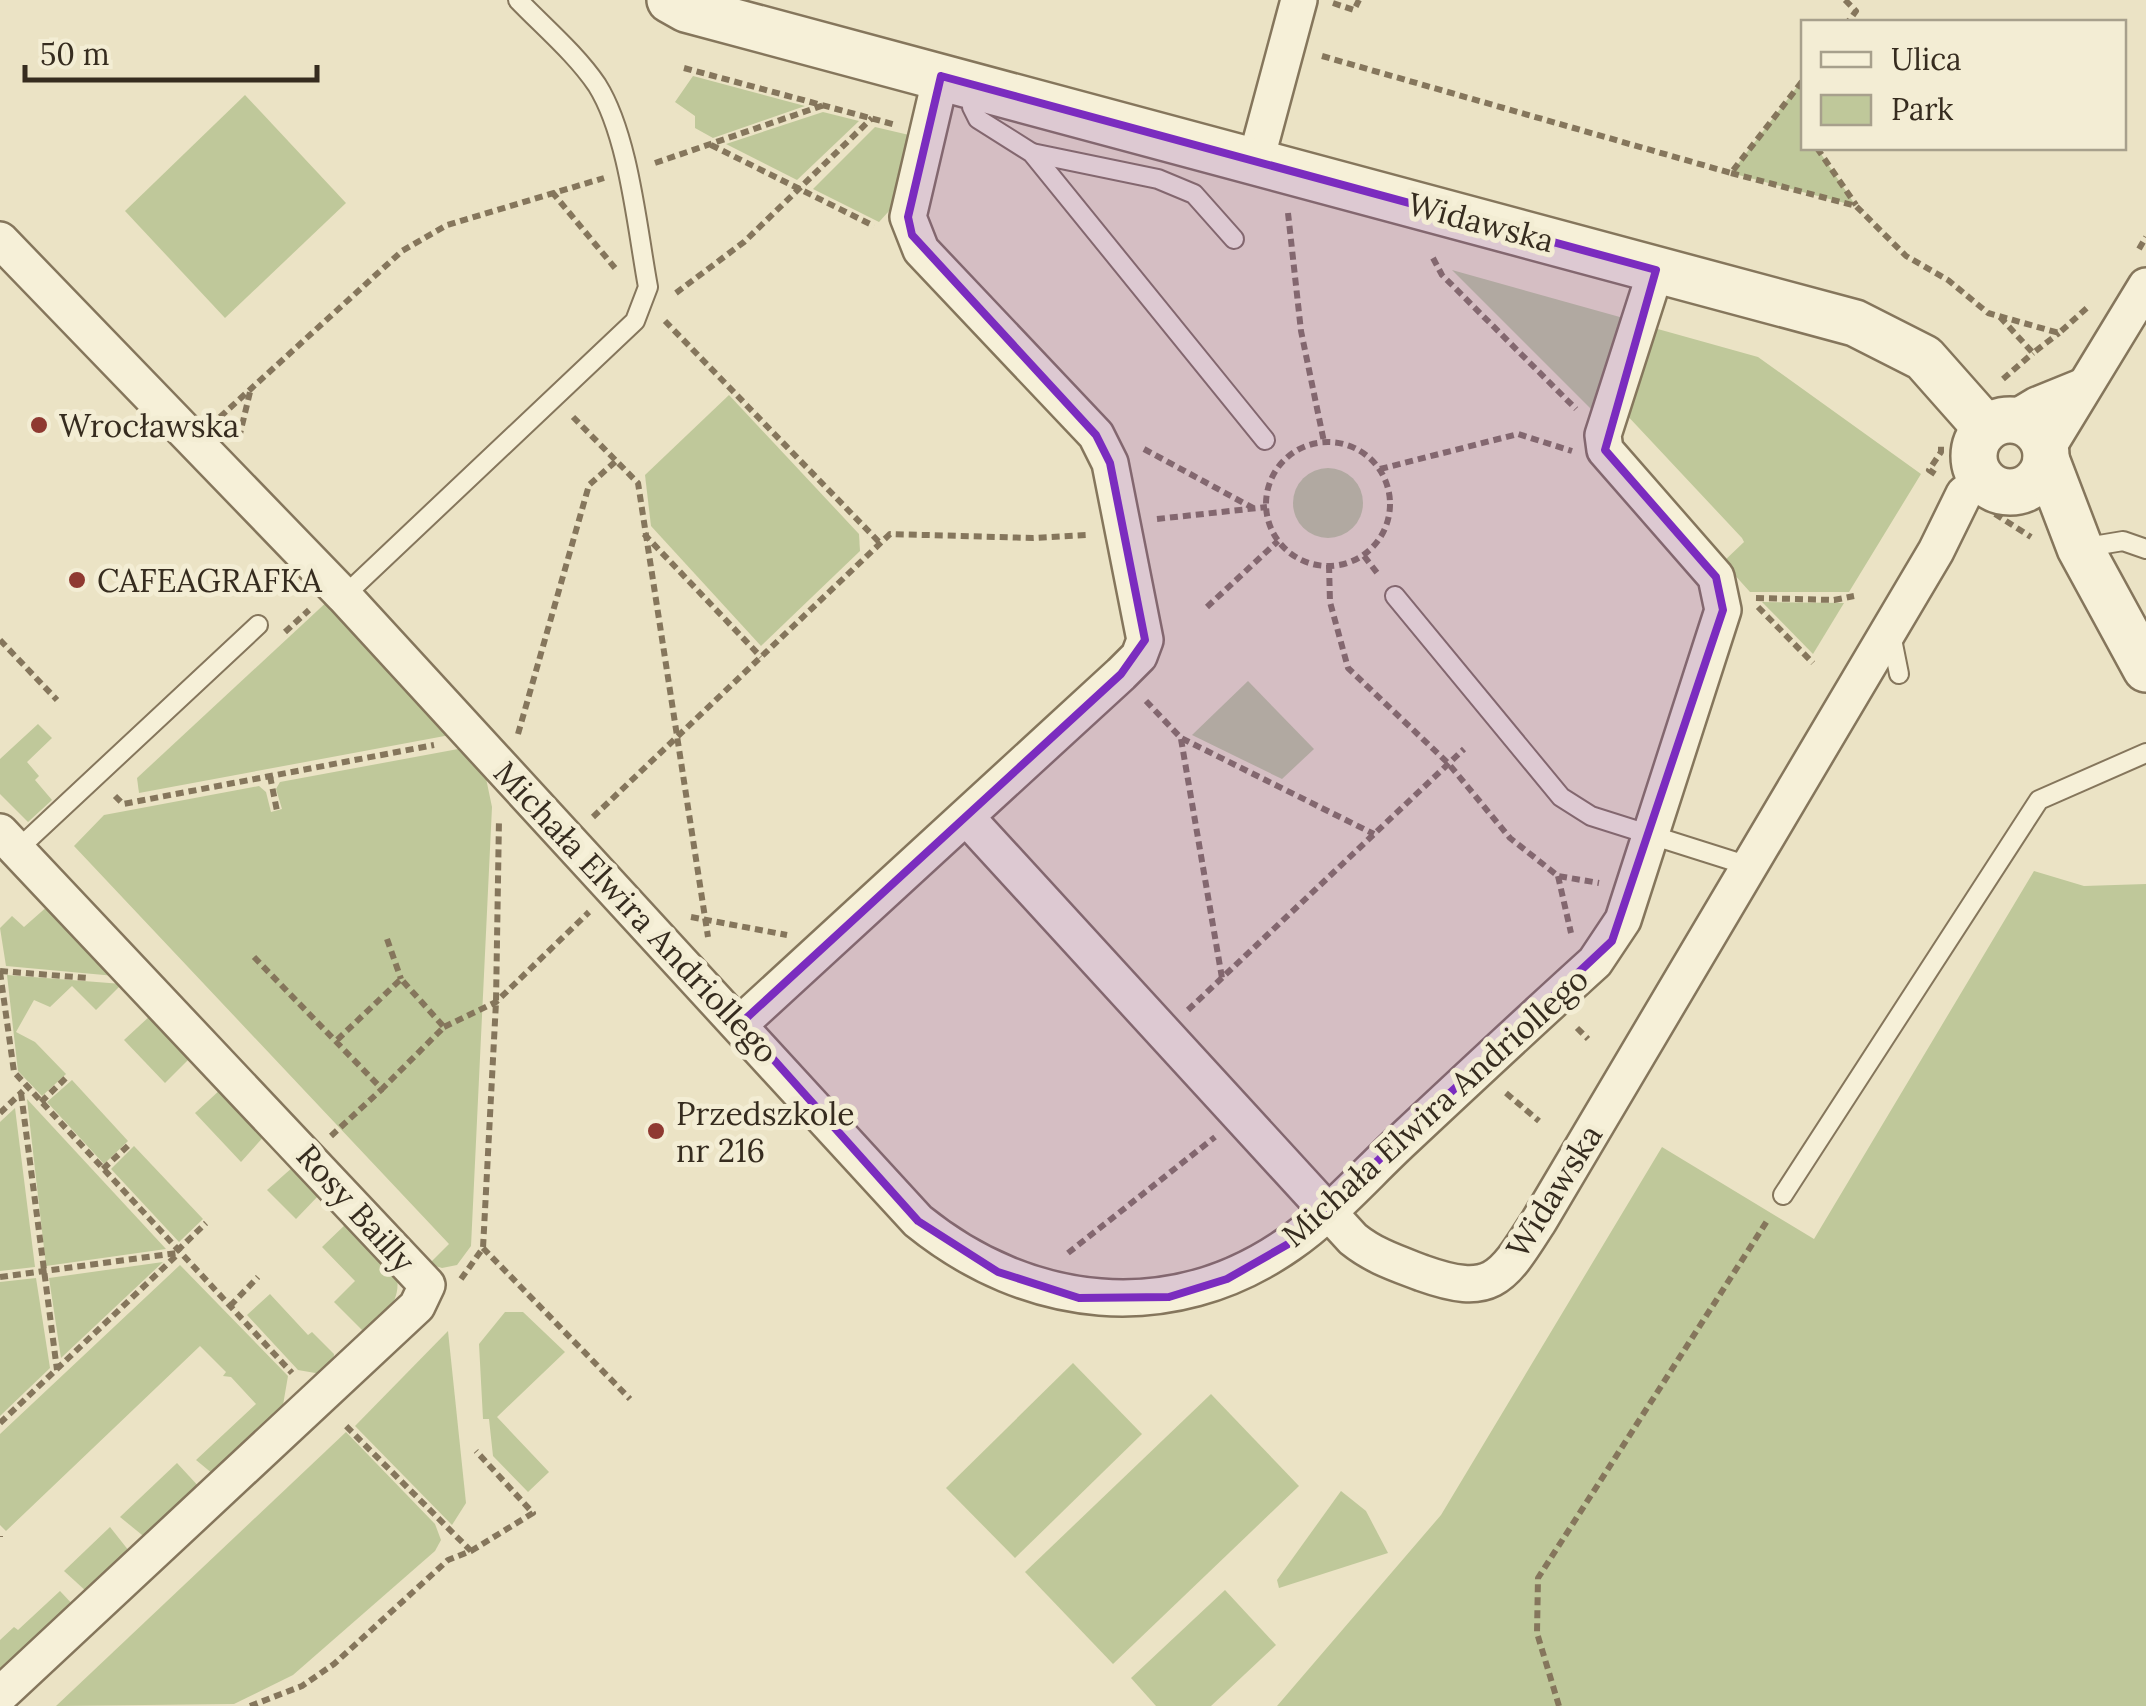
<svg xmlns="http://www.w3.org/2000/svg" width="2146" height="1706" font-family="Lora,serif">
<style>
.green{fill:#bfc89a}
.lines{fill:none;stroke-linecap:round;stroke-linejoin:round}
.service-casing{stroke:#85765c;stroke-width:22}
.minor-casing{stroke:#85765c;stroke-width:40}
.tertiary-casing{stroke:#85765c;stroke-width:50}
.path{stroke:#85765c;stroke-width:6;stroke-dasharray:8 5;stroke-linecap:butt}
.service{stroke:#f6f0d8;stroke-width:18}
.minor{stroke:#f6f0d8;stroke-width:35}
.tertiary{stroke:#f6f0d8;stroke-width:45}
.marked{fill:#7b2cbf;fill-opacity:0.2;stroke:#7b2cbf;stroke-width:8;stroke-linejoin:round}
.poi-dot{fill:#8f3931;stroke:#f3edd4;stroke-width:4}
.labels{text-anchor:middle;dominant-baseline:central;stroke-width:10;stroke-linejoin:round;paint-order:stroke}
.street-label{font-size:32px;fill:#362c1f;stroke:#f3edd4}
.poi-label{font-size:32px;fill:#362c1f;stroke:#f3edd4;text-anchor:start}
</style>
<rect width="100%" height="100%" fill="#ebe3c5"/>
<g class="green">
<path d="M693,76l112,30 -92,32 -18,-10v-12l-20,-14z"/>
<path d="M1803,79l1,69h13l39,58 -125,-33z"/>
<path d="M245,95l101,108 -121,115 -100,-107z"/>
<path d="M823,112l36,9 -62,59 -71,-36z"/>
<path d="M875,127l47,11 -23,62 -20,22 -66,-33z"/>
<path d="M1452,270l175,49 -25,92 -10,-1z"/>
<path d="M1647,326l111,31 163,117 -72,118h-99l-27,-30 21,-20 -2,-4 -119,-127z"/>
<path d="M729,395l130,139 1,17 -99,95 -110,-120 -6,-51z"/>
<circle cx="1328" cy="503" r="35"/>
<path d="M331,598l119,137 -311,58 -2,-15z"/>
<path d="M1762,602l82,1 -31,51z"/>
<path d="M1248,681l66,68 -32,30 -90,-44z"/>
<path d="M38,724l14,14 -25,24 12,14 -4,4 17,20 -24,22 -28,-28v-35z"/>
<path d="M469,747l13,12 10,48 -21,439 -14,19 -15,3 -13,-4 20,-20 -375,-398 30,-31 155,-29 7,6 5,20 11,-3 -6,-20 4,-7z"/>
<path d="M2034,871l50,15 62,-2v822h-869l164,-191 221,-368 152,92z"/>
<path d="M49,905l66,71 -109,-10 -6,-38 12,-12 12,11z"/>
<path d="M7,975l115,9 -26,26 -24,-24 -22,21 -16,-7 -18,32 19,10 31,32 -24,22 -24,-25z"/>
<path d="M151,1015l39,43 -25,25 -41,-43z"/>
<path d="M72,1080l56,61 -24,23 -57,-62z"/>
<path d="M221,1089l44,46 -24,27 -46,-49z"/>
<path d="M27,1099l139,150 -120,17z"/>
<path d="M15,1108l20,159 -35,4v-149z"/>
<path d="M134,1146l69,73 -24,23 -68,-73z"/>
<path d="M293,1167l27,27 -24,25 -29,-29z"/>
<path d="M347,1223l50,54c4,27 -14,39 -33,55l-30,-30 21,-21 -33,-34z"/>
<path d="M163,1262l-102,96 -12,-80z"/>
<path d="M180,1265l108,111 -6,35 -69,63 -17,-14 60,-56 -25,-27 -8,-1 3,-4 -26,-26 -194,185 -6,-6v-91z"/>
<path d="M36,1278l14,90 -50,48v-134z"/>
<path d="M270,1294l38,41 4,-3 22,22 -1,10 -12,10 -23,-4 -51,-55z"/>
<path d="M505,1312h18l42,40 -68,65 52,55 -21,20 -35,-36 -4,-37h-6l-4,-75z"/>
<path d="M448,1331l18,172 -14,22 -97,-99z"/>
<path d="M1073,1363l69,71 -127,124 -69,-70z"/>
<path d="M1211,1394l88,92 -186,178 -88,-92z"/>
<path d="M346,1432l89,92 6,16 -6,11 -142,124 -59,29 -178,2z"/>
<path d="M177,1463l24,26 -54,50 -27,-22z"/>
<path d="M1341,1491l25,20 22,42 -109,35 -2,-8z"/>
<path d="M110,1527l19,24 -42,41 -23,-21z"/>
<path d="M1225,1590l51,55 -65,61h-55l-25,-28z"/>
<path d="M60,1591l15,16 -75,66v-33l14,-13 4,3z"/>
</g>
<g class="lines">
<defs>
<g id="service">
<path d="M972,85v22l6,12 54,34 233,287"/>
<path d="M1032,153l126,26 36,15 40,45"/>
<path d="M2081,548l42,-7 23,8"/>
<path d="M344,596l291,-275 13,-34c-11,-59 -19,-151 -51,-202 -21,-31 -53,-58 -79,-85"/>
<path d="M1395,596l166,201 30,19 158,50"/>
<path d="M1891,634l8,40"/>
<path d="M18,849l240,-224"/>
<path d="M1783,1195l256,-395 107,-47"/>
</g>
<g id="minor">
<path d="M1256,160l43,-160"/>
<path d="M0,240l344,356 574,625c110,89 252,106 371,23 42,-29 79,-72 117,-107 63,-59 126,-118 189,-175l28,-42 100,-310 -7,-33 -111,-127 -2,-15 53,-165"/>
<path d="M2012,420l25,-15 47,-19"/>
<path d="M2048,447l98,-161"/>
<path d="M967,818l386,421c21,17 43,24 69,34 70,25 80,6 117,-52l397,-670 28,-57 18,-14"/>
<path d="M0,832l427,453 -10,21 -417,389"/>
<path d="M741,1023l380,-349 18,-18 6,-16 -35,-177 -14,-28 -175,-185 -13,-33 33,-141"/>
</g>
<g id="tertiary">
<path d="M670,0l16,9 1169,314 69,35 62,70"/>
<circle cx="2010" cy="456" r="36"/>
<path d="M2046,459l34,89 66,121"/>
</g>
</defs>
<use href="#service" class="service-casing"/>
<use href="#minor" class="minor-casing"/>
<use href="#tertiary" class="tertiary-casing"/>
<g class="path">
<path d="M1845,0l11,11 -8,11"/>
<path d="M1333,3l21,7 5,-10"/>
<path d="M1322,56l409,117 73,-94"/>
<path d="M684,68l212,57"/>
<path d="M711,145l163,81"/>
<path d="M1817,148l39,57"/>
<path d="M655,163l169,-58"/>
<path d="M1731,173l125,33 50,50 42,24 40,33 71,20 29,-26"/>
<path d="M552,192l63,76"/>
<path d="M1288,213l13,118 23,111"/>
<path d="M2139,249l7,-12"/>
<path d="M1433,258l9,17 134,134"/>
<path d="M676,293l68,-51 128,-124"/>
<path d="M2000,317l33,36 26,-20"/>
<path d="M665,321l215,222"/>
<path d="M2003,379l30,-26"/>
<path d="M220,417l182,-166 45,-26 157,-47"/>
<path d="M573,417l65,66 70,454"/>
<path d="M239,438l11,-46"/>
<circle cx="1328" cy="504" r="62"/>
<path d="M1144,449l109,59"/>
<path d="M1380,469l138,-35 54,17"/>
<path d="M1935,474l-6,-4 12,-18v-9"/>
<path d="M1995,514l36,23"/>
<path d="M1157,519l110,-12"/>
<path d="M644,534l117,123"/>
<path d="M1364,556l14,18"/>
<path d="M1329,565l1,37 18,66 100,95 62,75 48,38 41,7"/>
<path d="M1756,598l78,2 20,-4"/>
<path d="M1207,607l71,-66"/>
<path d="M1758,607l55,56"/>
<path d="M285,632l24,-22"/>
<path d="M0,640l57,60"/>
<path d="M1146,701l35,37 193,96"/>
<path d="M518,734l71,-249 27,-24"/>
<path d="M1181,739l41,239"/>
<path d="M270,776l7,35"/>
<path d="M115,796l8,8 311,-59"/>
<path d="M593,817l297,-283 143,4 54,-3"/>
<path d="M1558,876l13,57"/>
<path d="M691,917l96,18"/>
<path d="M387,939l14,40"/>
<path d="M254,957l128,132 62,-62 -43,-48 -65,62"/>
<path d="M0,971l88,7"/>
<path d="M0,972l14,100 278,301"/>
<path d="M1188,1010l276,-261"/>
<path d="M444,1027l52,-25 93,-90"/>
<path d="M1577,1028l11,11"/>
<path d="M21,1093l36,277"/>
<path d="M1506,1093l33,28"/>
<path d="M41,1102l27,-26"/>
<path d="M0,1113l23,-22"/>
<path d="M331,1136l51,-47"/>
<path d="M103,1169l28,-26"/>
<path d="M483,1248l147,151"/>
<path d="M177,1251l29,-28"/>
<path d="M1068,1253l147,-116"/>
<path d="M0,1277l177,-24"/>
<path d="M461,1279l22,-31 13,-246 3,-183"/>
<path d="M230,1306l28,-29"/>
<path d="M0,1423l179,-170"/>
<path d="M0,1536v1"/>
<path d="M471,1551l62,-38 -57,-62"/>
<path d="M250,1706l52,-20 32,-22 114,-104 23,-9 -127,-127"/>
<path d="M1559,1706l-22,-73 1,-55 231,-360"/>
</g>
<use href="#service" class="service"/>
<use href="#minor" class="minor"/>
<use href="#tertiary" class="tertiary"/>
</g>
<path class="marked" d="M941,76l715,194 -51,180 111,127 7,33 -111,331 -322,302 -63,36 -58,18 -90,1 -81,-26 -80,-51 -177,-198 380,-349 24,-34 -35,-177 -14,-28 -184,-200 -4,-18z"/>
<g class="poi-dot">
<circle cx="39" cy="425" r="10"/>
<circle cx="77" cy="580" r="10"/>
<circle cx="656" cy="1131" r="10"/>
</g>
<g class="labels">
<g class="street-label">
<text transform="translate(1481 222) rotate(15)">Widawska</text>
<text transform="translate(636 912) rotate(47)">Michała Elwira Andriollego</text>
<text transform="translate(1435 1107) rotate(-42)">Michała Elwira Andriollego</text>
<text transform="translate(1554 1191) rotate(-58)">Widawska</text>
<text transform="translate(356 1208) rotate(48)">Rosy Bailly</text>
</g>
<g class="poi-label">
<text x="59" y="425">Wrocławska</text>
<text x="97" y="580">CAFEAGRAFKA</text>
<text x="676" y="1113">Przedszkole<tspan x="676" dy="37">nr 216</tspan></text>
</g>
</g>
<rect x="1801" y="20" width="325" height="130" fill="#f3edd4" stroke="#a7a08c" stroke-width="2.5"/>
<rect x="1821" y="52" width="50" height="15" fill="#f6f0d8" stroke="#a7a08c" stroke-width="2.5"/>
<text x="1891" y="70" font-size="30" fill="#362c1f">Ulica</text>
<rect x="1821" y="95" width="50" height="30" fill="#bfc89a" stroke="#a7a08c" stroke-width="2.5"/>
<text x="1891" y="120" font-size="30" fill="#362c1f">Park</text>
<path d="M25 65v15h292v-15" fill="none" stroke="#362c1f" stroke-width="5"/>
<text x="40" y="65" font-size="30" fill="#362c1f" stroke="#f3edd4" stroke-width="8" paint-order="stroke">50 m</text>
</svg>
